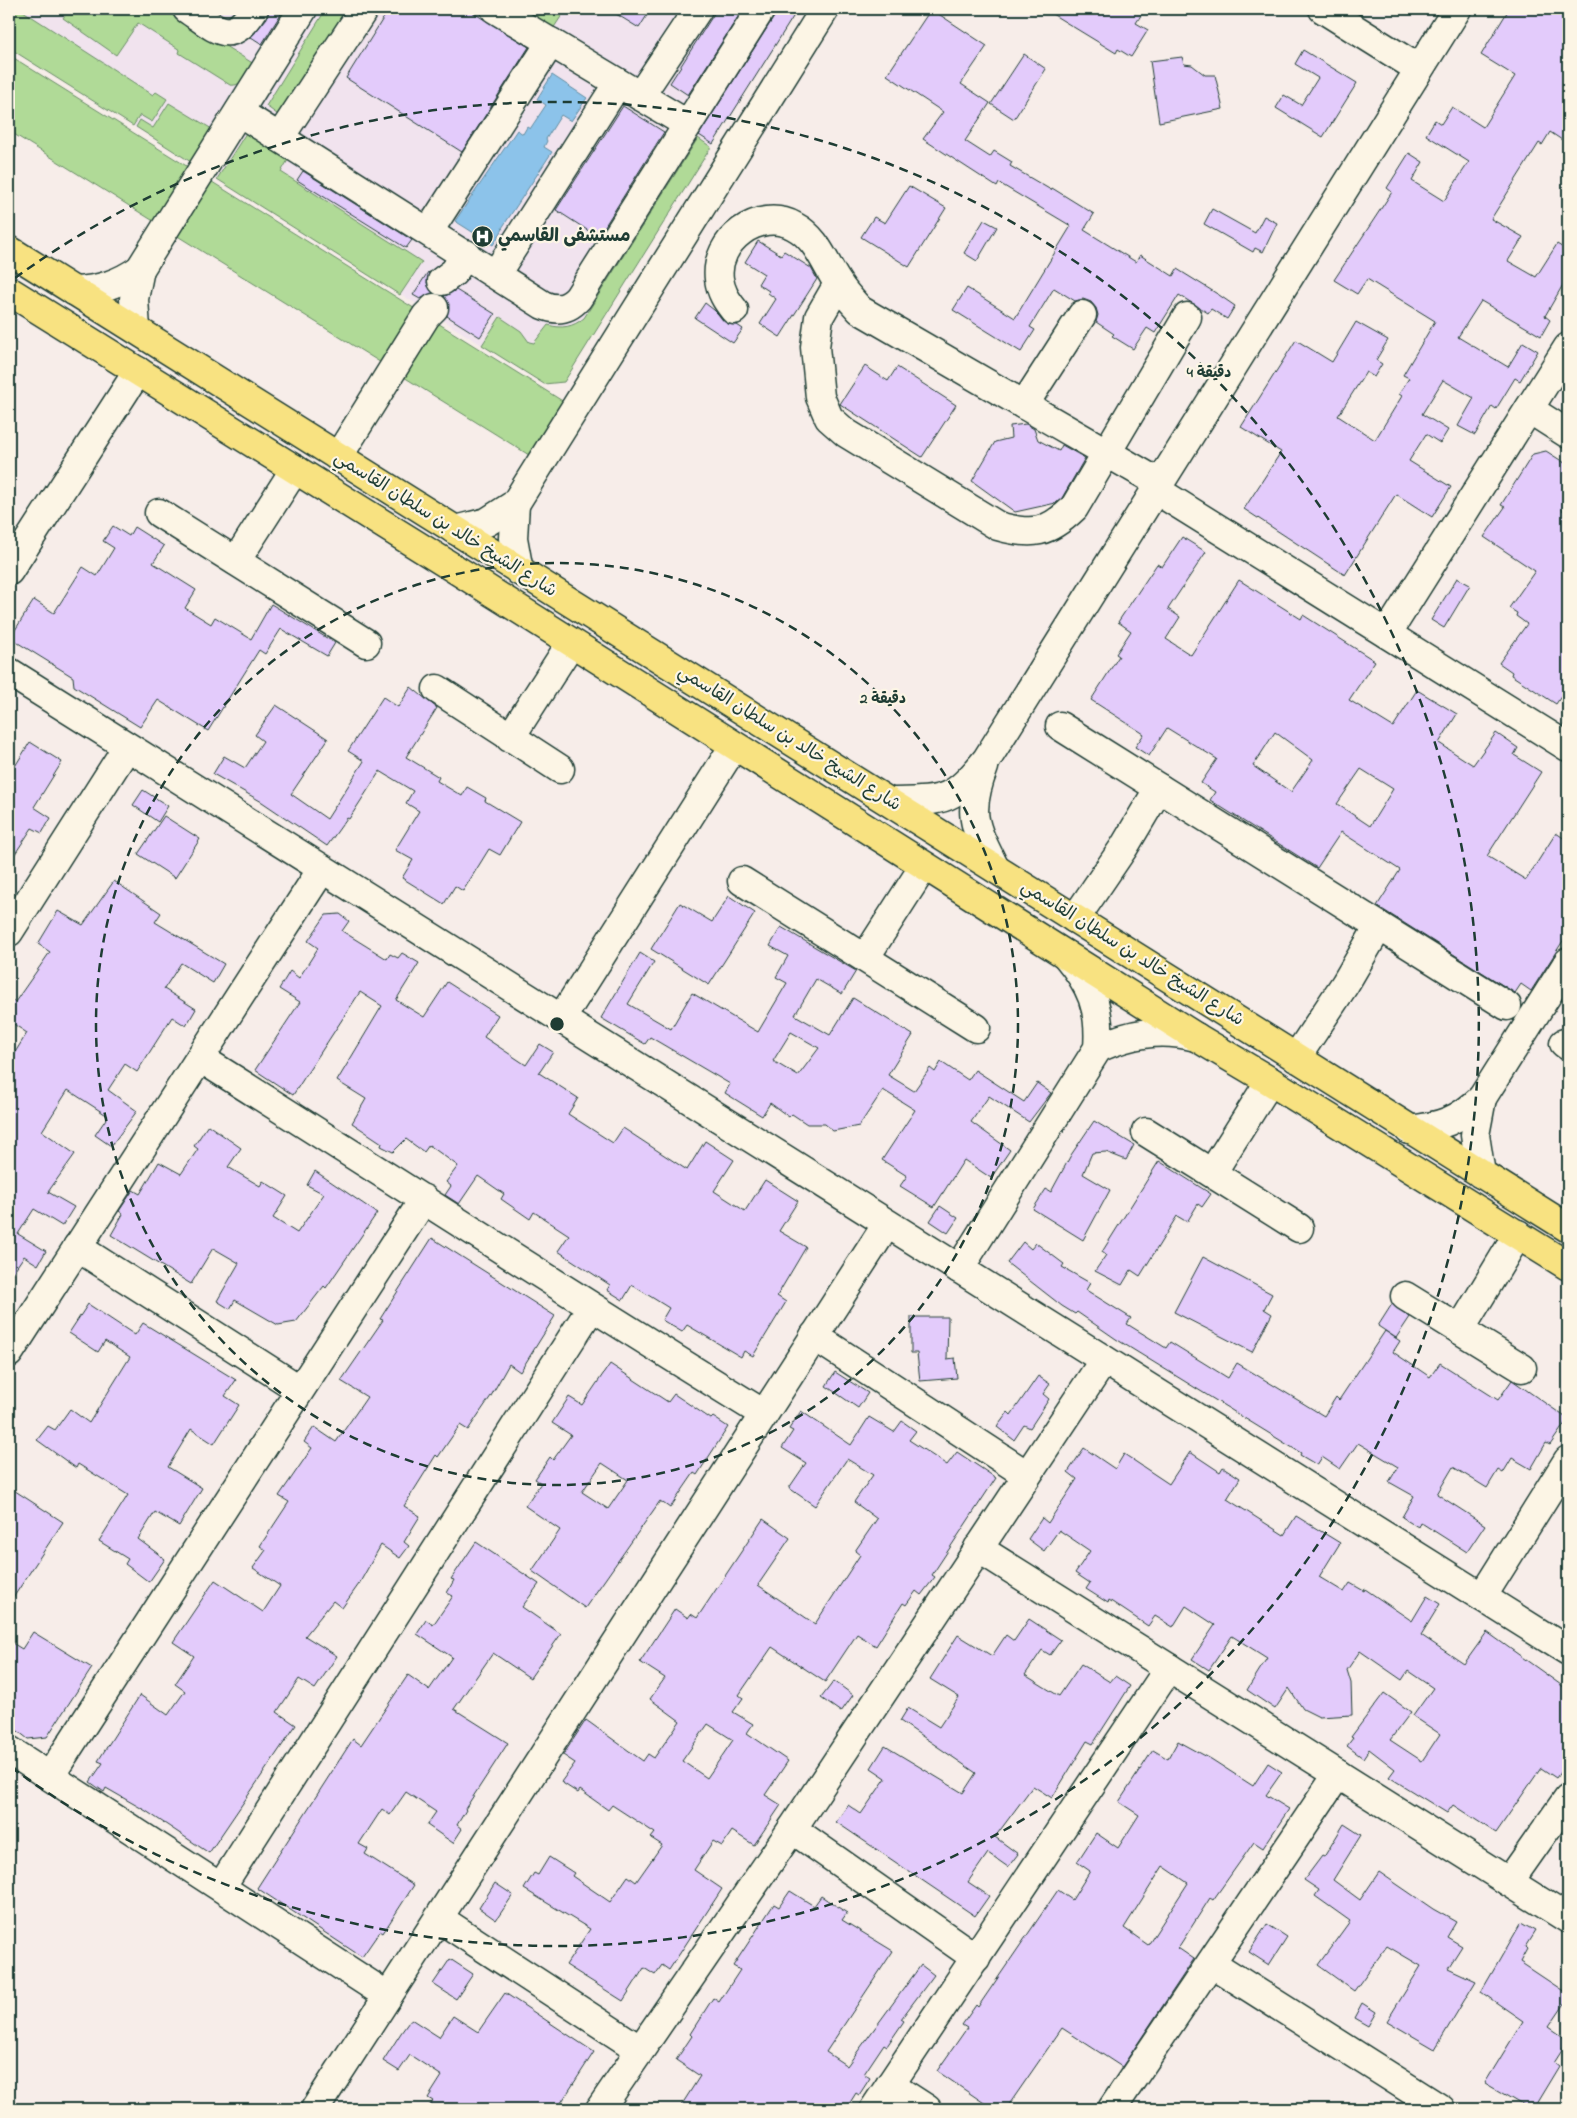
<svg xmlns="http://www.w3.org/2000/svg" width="1577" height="2118" font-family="'Indie Flower','Playpen Sans Arabic',sans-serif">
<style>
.built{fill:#f1e3ee}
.green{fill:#b0da97;stroke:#688c66}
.water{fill:#8cc3ea;stroke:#608da1}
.building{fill:#e3cbfb;stroke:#1f3d34;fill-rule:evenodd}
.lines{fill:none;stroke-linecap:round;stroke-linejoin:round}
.minor-casing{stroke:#1f3d34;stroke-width:31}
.major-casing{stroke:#1f3d34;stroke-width:31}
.minor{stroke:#fcf5e5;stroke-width:28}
.major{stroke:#f8e281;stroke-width:28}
.ring{fill:none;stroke:#1f3d34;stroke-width:2.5;stroke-dasharray:9 6}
.labels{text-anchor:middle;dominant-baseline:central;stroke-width:4.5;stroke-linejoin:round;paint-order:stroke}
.poi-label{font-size:18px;font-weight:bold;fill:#1f3d34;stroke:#fcf5e5;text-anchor:start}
.street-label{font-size:18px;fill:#1f3d34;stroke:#fcf5e5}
.centre{fill:#1f3d34;stroke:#fcf5e5;stroke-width:2.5}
.ring-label{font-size:15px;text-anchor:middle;font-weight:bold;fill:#1f3d34;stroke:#fcf5e5;stroke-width:4.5;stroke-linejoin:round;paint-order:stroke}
</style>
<rect width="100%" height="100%" fill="#f7ede9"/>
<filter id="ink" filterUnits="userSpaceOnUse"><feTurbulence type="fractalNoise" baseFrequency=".02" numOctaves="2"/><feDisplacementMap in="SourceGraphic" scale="10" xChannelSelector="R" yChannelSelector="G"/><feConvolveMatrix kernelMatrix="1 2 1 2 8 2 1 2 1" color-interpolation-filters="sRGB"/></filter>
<g filter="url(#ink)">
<path class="built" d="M9,9h789l-234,373 -20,2 -535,-336z"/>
<g class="green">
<path d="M9,9h11l133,86 3,-3 11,7 -15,23 -12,-7 -7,11 -124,-78z"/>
<path d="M104,9h62l88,55c-7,9 -11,23 -24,21l-51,-32 1,-3 -42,-27 -22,32 -53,-37 2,-3h24z"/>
<path d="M326,9h25l-70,108 -15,-11z"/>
<path d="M521,9h45l-17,26z"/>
<path d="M9,55l555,347 -35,53 -520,-324z"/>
<path d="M169,103l43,26 -21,33 -55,-35 4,-7 13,8z"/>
<path d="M246,133l42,27 -7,12 141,90 -22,33 -183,-116z"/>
<path d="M698,138l13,9 -147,235 -20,2 -62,-39 18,-28 21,14 8,11 5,1 14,-18c14,4 25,2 36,-7z"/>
</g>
<path class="water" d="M552,75l35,23 -16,23 -10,-6 -15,24 1,2 -3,6 8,5 -50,76 1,1 -10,16 -38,-24 62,-91 6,4 4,-7 3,2 16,-24 -9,-6z"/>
<g class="building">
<path d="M269,9h15l-22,35 -11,-7 16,-19z"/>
<path d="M389,9h78l62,38 -67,105 -116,-74z"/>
<path d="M608,9h43l-12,19z"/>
<path d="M717,9h26l-55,86 -18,-12z"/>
<path d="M776,9h22l-85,135 -14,-9 75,-118z"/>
<path d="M931,9l56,37 -26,38 29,19 -25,38 25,16 4,-6 18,11 -2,4 41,24 1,-2 42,26 -10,16 52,32 4,-7 33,21 4,-7 42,26 16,11 -8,13 -16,-10 -3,4 -29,-18 -24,38 -8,-5 -14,21 -21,-13 2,-2 -18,-12 2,-7 -2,-7 -5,-6 -8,-3 -8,2 -21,-13 -24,39 5,3 -14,22 -68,-42 14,-22 48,30 56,-92 -72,-43 -2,4 -74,-48 20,-27 -56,-37z"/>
<path d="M1044,9h101l-9,14 12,7 -17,27 -13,-8 -2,4z"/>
<path d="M1509,9h59v135l-18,-12 -8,13 -3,-2 -48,76 32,18 -15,24 28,16 21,-33 11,7v25l-23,40 5,4 -9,16 -60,-35 -23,36 50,30 15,-25 15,9 -18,30 -5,-3 -19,31 -4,-3 -17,29 -17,-9 16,-28 -31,-18 -21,34 26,16 -8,13 -14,-9 -17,27 42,26 -19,30 -36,-23 -51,81 -101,-66 37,-57 -40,-25 55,-87 36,22 24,-40 32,18 -12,20 6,4 -8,13 -8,-5 -28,44 37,24 27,-44 -3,-2 10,-16 -6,-3 32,-54 -68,-42 -10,15 -23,-14 58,-88 -5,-4 22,-35 14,9 -11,19 32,20 13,-21 12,-18 -43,-27 9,-15 6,4 11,-17 31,20 32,-51 -34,-21z"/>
<path d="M1303,50l54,33 -34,54 -47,-29 8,-13 17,10 17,-27 -23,-14z"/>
<path d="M1024,54l22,15 -32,50 -23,-15z"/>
<path d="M1182,57l2,7 8,1 13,10h10l8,34 -64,13 -9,-61z"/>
<path d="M623,106l41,26 -66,105 -42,-27z"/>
<path d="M303,171l109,69 -6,8 -109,-68z"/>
<path d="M909,186l37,22 -37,59 -48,-30 13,-20 11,6z"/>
<path d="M1212,209l43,24 9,-17 13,7 -14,29 -8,-4 -2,4 -49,-28z"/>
<path d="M984,220l13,7 -20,34 -13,-8z"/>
<path d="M758,241l23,14 3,-4 27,17 6,11 -37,58 -20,-13 16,-25 -8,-6 1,-2 -11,-7 6,-10 -19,-12z"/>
<path d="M428,272l1,1 -2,10 6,10 -13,6 -7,-4z"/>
<path d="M456,290l39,24 -15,23 -33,-21 2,-12 -5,-8z"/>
<path d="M705,303l9,7 14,14 9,1 6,4 -10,14 -38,-25z"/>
<path d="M865,366l23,15 9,-14 59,38 -34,52 -82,-53z"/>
<path d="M1026,424l8,5 4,11 21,11 3,-6 23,13 -23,40 -6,5 -41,9 -43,-31 23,-39 16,-4 -1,-12z"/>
<path d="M1546,451l22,14v35l-6,10 6,4v172l-12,18 -45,-29 1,-3 -13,-9 28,-39 -11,-8 1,-3 -8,-5 26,-37 -51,-34 21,-30 -4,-2 32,-51z"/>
<path d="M113,526l16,10 5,-9 30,19 -11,17 43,27 -11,18 26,16 4,-7 36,22 20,-35 64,39 -8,13 -46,-27 -16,25 -6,-4 -51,81 -50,-31 -18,27 -66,-41 -1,-9 -63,-39 24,-38 20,13 29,-46 14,9 17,-28 -11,-7z"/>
<path d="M1182,537l24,15 -38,57 12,8 -14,22 25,16 48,-75 62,39 2,-4 72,46 -26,39 44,27 24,-37 40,24 -18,29 34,22 23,-32 22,15 -4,7 27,17 -54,84 39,24 30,-47 12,8v92l-37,58 -10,-7 -6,9 -138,-87 23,-36 -59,-38 -24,36 -107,-68 5,-8 -14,-9 16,-24 -50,-31 -18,28 -14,-9 9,-13 -53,-34 28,-44 -3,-2 15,-23 -13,-9 39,-58 5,3zM1275,732l38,28 -22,32 -38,-26zM1361,769l32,20 -23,37 -33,-22z"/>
<path d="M1457,578l13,7 -26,43 -13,-8z"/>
<path d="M411,687l26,21 -31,49 33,20 -2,4 25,15 5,-9 19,11 -1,3 35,21 -20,33 -11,-6 -26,42 -8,-5 -11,18 -42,-26 11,-18 -18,-10 24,-39 -13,-8 7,-12 -33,-20 -31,48 -2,-1 -20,28 -65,-44 -49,-28 11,-18 21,12 18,-27 -8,-6 21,-30 52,34 -37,55 36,25 37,-58 -16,-10 35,-54 15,10z"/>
<path d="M30,742l32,20 -28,45 17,11 -9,15 -10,-5 -23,35v-87z"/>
<path d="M143,790l25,16 -10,16 -25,-17z"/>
<path d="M164,816l36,23 -25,39 -37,-24z"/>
<path d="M114,881l47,32 -6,9 69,42 -11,19 -32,-20 -17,26 32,20 -10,17 -14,-9 -35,55 -12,-8 -17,26 29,21 -26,35 -16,-11 13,-19 -40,-26 -26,41 33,23 -27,38 26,15 -12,19 -28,-17 -16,25 28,17 -8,14 -14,-9 -15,22v-216l18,-29 -18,-12v-23l6,4 35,-50 -12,-8 20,-33 25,14z"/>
<path d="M729,896l26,17 -46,72 -58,-36 29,-46 32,19z"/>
<path d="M340,914l9,7 -7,10 45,28 3,-5 8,4 4,-5 17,10 -23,37 28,17 23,-35 51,33 -14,22 42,28 14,-21 13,8 -14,21 39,25 -10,16 45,29 10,-15 64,42 18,-29 29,19 -20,31 31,20 20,-31 33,21 -19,30 27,16 -29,49 9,6 -33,54 -9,-5 -3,6 -54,-32 -5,7 -20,-12 7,-12 -37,-23 -9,15 -16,-10 3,-5 -52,-34 11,-16 -35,-23 -4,7 -29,-20 3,-5 -26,-18 -19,28 -14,-9 6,-9 -5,-4 12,-16 -29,-21 -5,7 -18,-13 -13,13 -12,-6 1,-3 -30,-20 14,-24 -29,-18 45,-75 -22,-14 -67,103 -38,-25 45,-68 -21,-13 11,-18 9,7 19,-30 -10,-7 18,-26z"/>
<path d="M781,927l75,44 -14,23 -26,-15 -21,36 35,20 23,-37 60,37 -25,40 26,16 16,-23 5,4 6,-10 27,18 7,-10 49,32 13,-19 14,10 -22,29 -40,-26 -18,26 39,28 -19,28 -27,-18 -30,47 -34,-21 7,-10 -25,-16 33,-50 -32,-20 -24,36 -26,5 -8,-7h-18l-15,-10 -3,3 -19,-14 -8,13 -37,-23 5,-9 -80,-47 -5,7 -44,-26 39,-65 14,9 -26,42 43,25 21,-36 66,39 29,-49 -11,-6 12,-21 -18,-10zM791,1032l28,16 -21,28 -25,-15z"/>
<path d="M1094,1121l40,24 -8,15 -20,-8 -14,1 -9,21 27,16 -27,50 -50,-31 13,-20 5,3 20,-37z"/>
<path d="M208,1125l33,23 -13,19 32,19 3,-5 24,15 -14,22 24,15 27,-39 -17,-9 8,-14 62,42 -51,75 -2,-2 -28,36 -18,3 -43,-25 -5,9 -13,-8 22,-38 -26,-15 -22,36 -80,-49 12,-21 -4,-3 14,-21 7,4 19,-32 22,12 17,-25 -4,-3z"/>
<path d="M1159,1161l52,33 -9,13 -4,-3 -11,18 -10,-6 -37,60 -9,-6 -9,15 -27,-14 11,-16 -4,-3z"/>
<path d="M940,1206l18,12 -10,15 -18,-12z"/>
<path d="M432,1238l123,78 -35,56 -11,-8 -18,32 -23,34 -8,-5 -22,32 -2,-2 -32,51 16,10 -16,26 5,4 -9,12 -19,-13 -22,39 -17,24 -9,-7 -28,35 32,20 -22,33 -16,-10 -22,33 19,13 -87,128 -63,-42 -40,-23 -2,4 -14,-10 13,-19 -5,-2 42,-66 28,20 17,-24 -10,-7 19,-28 -21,-14 42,-62 48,32 17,-26 -27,-18 13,-18 -6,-4 29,-44 -10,-6 33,-48 -8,-6 10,-15 22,15 31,-45 -26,-16 42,-61 -3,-1z"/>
<path d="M1023,1242l8,7 5,-6 28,21 -2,3 28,16 -4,7 45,28 -4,6 39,24 4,-6 58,36 9,-15 87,53 12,-19 3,3 46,-69 15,10 -7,11 37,25 10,-14 58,37 14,-20 56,39 -18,26 -4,-2 -15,26 -19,-11 -9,15 -5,-3 -11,18 -34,-21 -16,27 48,31 -18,27 -47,-30 -2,5 -16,-10 12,-21 -25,-14 9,-15 -40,-24 -18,26 -18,-12 -5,8 -17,-10 1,-2 -185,-114 -39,-27 -2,2 -13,-8 -55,-43z"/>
<path d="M1203,1257l69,37 -8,15 8,5 -20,38 -78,-40z"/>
<path d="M88,1304l47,31 8,-12 93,57 -11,16 14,9 -25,39 -23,-15 -23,38 34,21 -23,38 -24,-14 -17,27 27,20 -16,23 -24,-18 3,-5 -29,-18 29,-46 -50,-31 -2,4 -39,-28 11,-14 7,4 15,-21 19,14 41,-66 -25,-16 -7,11 -29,-19z"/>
<path d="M1392,1304l18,13 -14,21 -18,-12z"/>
<path d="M911,1317h37l-1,42 8,-1 2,20 -37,3 -3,-28h-6z"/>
<path d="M610,1364l58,38 6,-8 37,25 2,-2 15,10 -31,48 -3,-2 -24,35 -10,-7 -75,107 -53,-37 28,-41 -35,-24 16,-23 -6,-4 15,-22 3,3 18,-25 -19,-12 17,-26 13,8zM602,1463l26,17 -20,29 -26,-17z"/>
<path d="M835,1372l33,21 -10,15 -32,-22z"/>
<path d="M1038,1376l12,8 -7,10 6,5 -19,29 -6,-3 -10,15 -17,-13 11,-15 3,3z"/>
<path d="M801,1411l50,34 18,-28 25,15 8,-11 14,10 -7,9 38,25 10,-13 39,26 -64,97 3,2 -14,18 -5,-4 -10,14 -3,-2 -27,43 -19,-12 -32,48 -53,-35 -33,48 4,3 -10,14 20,12 -6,9 41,28 -23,34 16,10 -27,40 -22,-14 -10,15 -9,-5 -19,29 28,19 -53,81 -7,-5 -7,10 -11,-7 -21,33 -57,-36 24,-36 -66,-40 10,-16 4,2 11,-18 25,16 -2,3 38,26 18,-26 8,6 26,-37 -11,-7 4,-5 -43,-28 -4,5 -28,-20 -2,3 -17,-11 14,-19 -12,-8 23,-35 57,41 5,-7 6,4 26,-37 -30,-22 15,-21 -25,-16 35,-53 13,9 3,-4 6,4 66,-99 27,19 -32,47 57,39 45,-69 -5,-4 22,-32 -23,-17 19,-27 -26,-16 -32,47 -26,-18 17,-25 -24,-15 11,-17 -4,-2zM708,1724l25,16 -26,38 -25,-17z"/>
<path d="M1084,1448l31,21 9,-15 45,30 21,-32 30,20 3,-5 17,11 -13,21 57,36 12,-19 44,27 -21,34 25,15 6,-9 14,8 1,-2 47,32 15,-25 13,8 -19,31 43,29 23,-32 81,58v71l-12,17 -15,-10 -45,65 -43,-28 -6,8 -58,-36 6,-8 -26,-20 -6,9 -16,-12 6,-8 -2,-1 33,-44 27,19 -21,28 32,21 18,-27 -27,-18 20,-28 -25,-17 -6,9 -42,-29 -13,19 4,13 1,32 -33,2 -16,-8 -14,-21 -14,21 -28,-19 20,-32 -35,-22 -23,34 -17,-11 23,-34 -29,-19 -13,21 -18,-11 -7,10 -39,-26 -1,3 -22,-14 4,-6 -15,-10 15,-22 -31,-21 -15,21 -16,-12 14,-21 6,5 29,-44 -9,-7z"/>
<path d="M9,1487l54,35 -54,82z"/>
<path d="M476,1542l63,42 -17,23 39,27 -31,44 -37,-25 -39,56 54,34 -43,66 1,1 -9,15 5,4 -9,14 -26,-18 9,-13 -30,-20 -16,23 -8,-6 -23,35 9,5 -3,5 49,31 -31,48 -3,-2 -18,26 -105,-69 96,-149 8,6 47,-70 21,15 23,-33 -35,-23 9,-14 7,5 20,-29 -6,-3 7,-13 -3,-1z"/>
<path d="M1029,1619l32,21 -11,15 -8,-5 -17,25 34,21 22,-32 29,18 5,-6 15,10 -37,58 -6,-3 -35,57 -19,-12 -38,51 23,17 -10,13 -20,-14 -20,29 21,14 -14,20 -139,-94 12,-17 13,9 25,-36 -15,-10 14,-22 78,47 13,-20 -76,-52 8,-13 31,19 20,-30 -29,-18 28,-44 34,21 14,-21 8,6z"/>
<path d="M33,1632l59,36 -45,69 -19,2 -19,-15v-83l13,8z"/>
<path d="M834,1681l19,14 -12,17 -20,-14z"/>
<path d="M1178,1741l33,18 42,27 15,-23 14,9 -16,23 23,14 -26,39 -9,-6 -41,58 -3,-2 -32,50 16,11 -72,108 -60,-39 -56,81h-13l-56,-38 30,-43 -5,-3 14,-20 2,2 80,-117 14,10 18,-29 -13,-9 19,-29 22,15 21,-33 -20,-13 34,-52 15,9zM1163,1866l25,17 -40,62 -24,-17z"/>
<path d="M1344,1824l17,11 -28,45 27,20 19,-28 54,37 23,13 -9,15 15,9 -14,22 28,13 -41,68 -48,-28 34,-55 -34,-20 -33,45 -36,-26 32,-44 -35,-25 4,-6 -15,-10 18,-24 2,1z"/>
<path d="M495,1883l18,12 -17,25 -17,-12z"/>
<path d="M790,1891l24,15 7,-10 26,17 -5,7 51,31 -67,101 21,14 74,-101 13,10 -33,44 3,2 -17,25 -3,-2 -20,30 6,4 -11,17 -3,-2 -10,16h-167l21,-33 -24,-16 16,-24 -2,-2 23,-36 6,4 21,-32 -7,-4 41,-62 5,3z"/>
<path d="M1521,1923l14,8 -10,16 2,2 -7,13 48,32v5l-19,28 19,13 -14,22 5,4 -26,43h-4l-44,-26 38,-62 -42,-29z"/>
<path d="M1267,1924l20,13 -18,28 -20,-13z"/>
<path d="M450,1959l23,15 -17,25 -23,-15z"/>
<path d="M505,1993l89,59 -37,57h-130l6,-8 -5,-3 14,-22 -32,-21 -11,16 -16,-10 18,-28 10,-14 28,18 14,-21 25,16z"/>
<path d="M1362,2003l14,9 -8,14 -14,-8z"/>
</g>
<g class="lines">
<defs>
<g id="minor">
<path d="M187,9c29,19 43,39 67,0"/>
<path d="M495,9l192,115"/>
<path d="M1323,9l96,60"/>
<path d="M640,96l58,-87"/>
<path d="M239,112l304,193c14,6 25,4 35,-7l183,-289"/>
<path d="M280,137l84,-128"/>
<path d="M429,231l122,-189"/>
<path d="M496,274l122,-191"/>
<path d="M442,281l12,-9 12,-18"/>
<path d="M838,284l-19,33 -4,30 5,50 9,21 17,15 152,93c35,10 50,7 76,-18l113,-191"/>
<path d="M74,291c25,-1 45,-7 66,-22"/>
<path d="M734,310c-8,-10 -13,-18 -15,-31 -5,-38 40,-72 75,-53 23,12 30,36 44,57 6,10 14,18 22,27l301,174"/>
<path d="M136,329l-2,-30 6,-30 163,-260"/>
<path d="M1024,405l58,-90"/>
<path d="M1529,409l39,25"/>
<path d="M338,457l88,-141 8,-8"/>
<path d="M1156,490l412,257"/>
<path d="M515,504l-2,34 6,33"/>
<path d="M159,513l207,130"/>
<path d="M455,530l32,-8 28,-18 310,-495"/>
<path d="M236,561l59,-92"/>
<path d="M9,571l129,-200"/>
<path d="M1387,634l181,-287"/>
<path d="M9,672l1559,979"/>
<path d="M437,689l123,80"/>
<path d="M1060,726l447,280"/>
<path d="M510,738l61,-95"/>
<path d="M984,767c-18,47 -10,59 11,101"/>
<path d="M891,802c54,-1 61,0 96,-43l470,-750"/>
<path d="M742,881l234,147"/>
<path d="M1075,919l49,-72 35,-59"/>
<path d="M9,932l118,-185"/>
<path d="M865,958l59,-92"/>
<path d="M561,1019l173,-273"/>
<path d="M1564,1043l4,3"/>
<path d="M1098,1048c33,-15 63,-20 98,-11"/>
<path d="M200,1058c188,118 375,240 564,356"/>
<path d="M1296,1058l49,-74 34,-58"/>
<path d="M1409,1130c33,-4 49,-9 73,-32l86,-136"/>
<path d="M1146,1132l153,96"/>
<path d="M1212,1173l58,-92"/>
<path d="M1481,1174l-6,-39 7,-37"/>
<path d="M77,1247l222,142"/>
<path d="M959,1269l139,-221c3,-40 -7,-63 -32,-93"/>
<path d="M1405,1296l117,72"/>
<path d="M1460,1330l58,-96"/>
<path d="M814,1336l213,139"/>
<path d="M9,1353l313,-484"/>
<path d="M978,1548l590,371"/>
<path d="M1482,1597l86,-137"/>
<path d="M9,1750l379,246"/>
<path d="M50,1776l374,-577"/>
<path d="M792,1829l184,129"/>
<path d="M1509,1882l59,-84"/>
<path d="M221,1887l370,-579"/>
<path d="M440,1919l199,130"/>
<path d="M1211,1963l230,146"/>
<path d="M890,2085l37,24"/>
<path d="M315,2109l572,-885"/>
<path d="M600,2109l192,-280 312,-469"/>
<path d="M874,2109l295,-441"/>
<path d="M1112,2109l226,-335"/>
</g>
<g id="major">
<path d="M9,250l1559,978"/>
<path d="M9,291l467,291 720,455 74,44 298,185"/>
</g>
</defs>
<use href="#minor" class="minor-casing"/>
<use href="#major" class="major-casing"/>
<use href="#minor" class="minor"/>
<use href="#major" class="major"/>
</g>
</g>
<g class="ring">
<circle cx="557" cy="1024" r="461"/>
<path d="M15 278A922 922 0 1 1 15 1770"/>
</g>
<defs>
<symbol id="hospital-disc" viewBox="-11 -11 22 22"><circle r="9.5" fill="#1f3d34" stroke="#fcf5e5"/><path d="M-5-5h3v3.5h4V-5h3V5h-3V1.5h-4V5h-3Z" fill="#fff"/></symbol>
</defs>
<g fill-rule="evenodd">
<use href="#hospital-disc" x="470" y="224" width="25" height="25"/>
</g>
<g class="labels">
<g class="poi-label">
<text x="498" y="237">مستشفى القاسمي</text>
</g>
<g class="street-label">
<text transform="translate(445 525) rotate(32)">شارع الشيخ خالد بن سلطان القاسمي</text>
<text transform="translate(789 739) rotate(32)">شارع الشيخ خالد بن سلطان القاسمي</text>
<text transform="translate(1132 954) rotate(32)">شارع الشيخ خالد بن سلطان القاسمي</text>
</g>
</g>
<circle cx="557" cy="1024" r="8" class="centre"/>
<g class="ring-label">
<text x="1209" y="377">4 دقيقة</text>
<text x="883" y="703">2 دقيقة</text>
</g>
<rect width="1577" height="2118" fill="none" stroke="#fcf5e5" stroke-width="30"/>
<rect x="15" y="15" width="1547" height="2088" fill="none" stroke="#1f3d34" stroke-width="2" filter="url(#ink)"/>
</svg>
